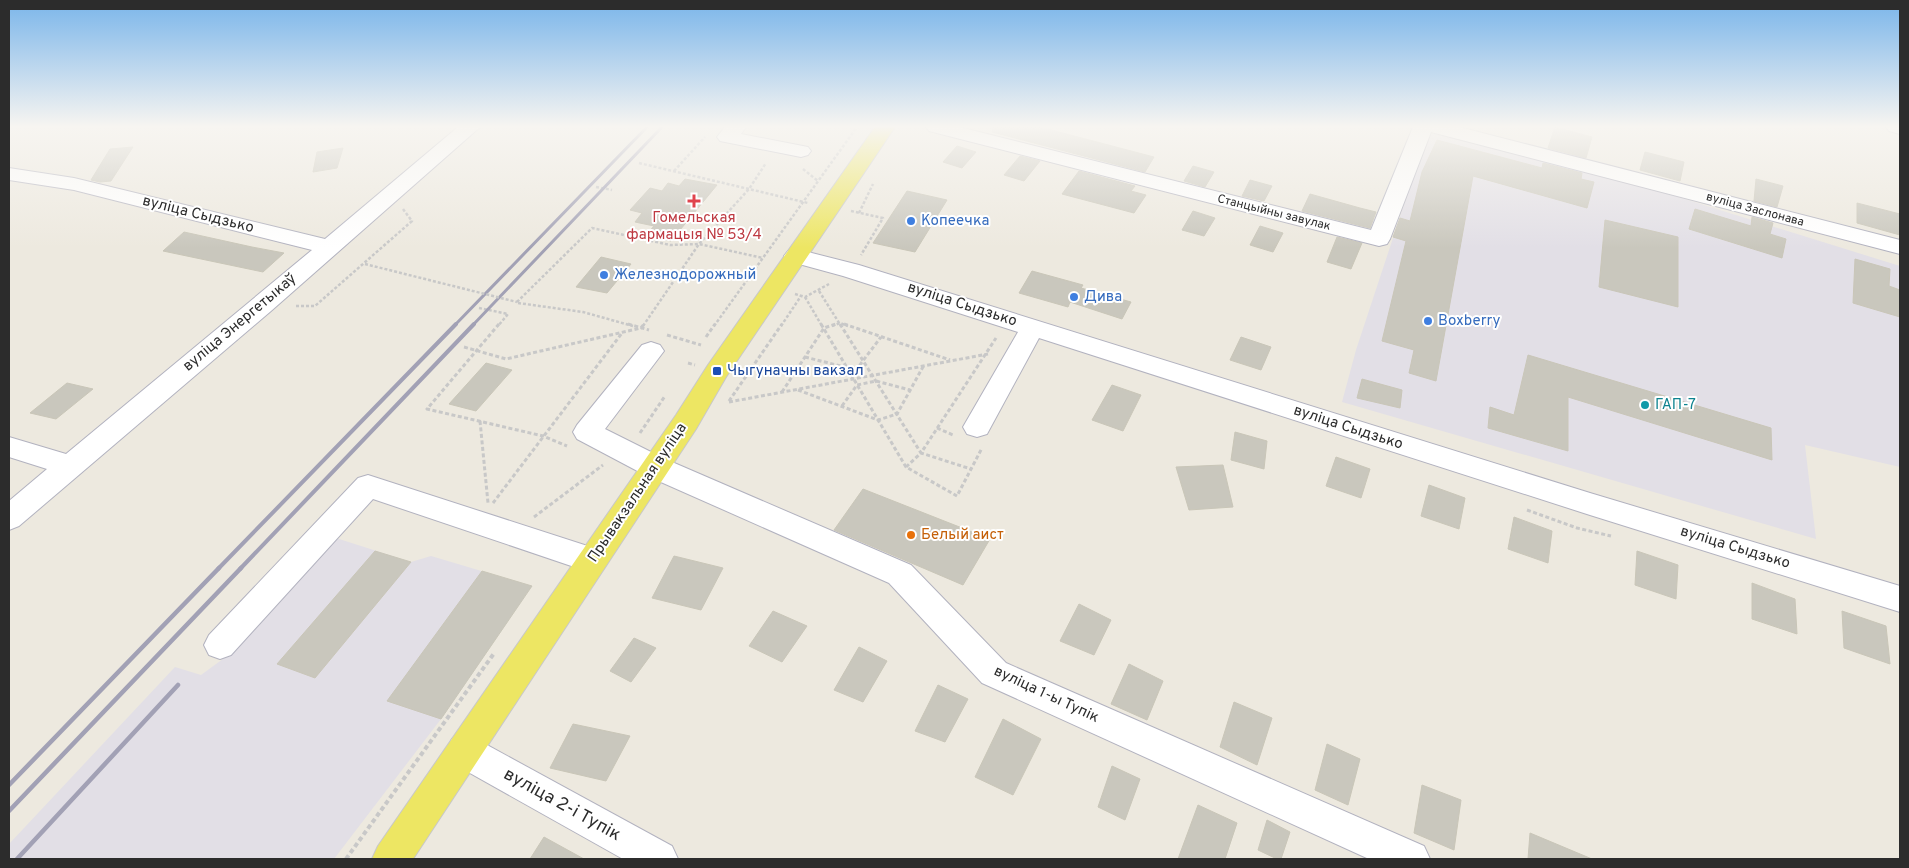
<svg xmlns="http://www.w3.org/2000/svg" width="1909" height="868" font-family="Overpass,sans-serif">
<style>
.industrial{fill:#e2dfe6}
.building{fill:#c9c7bd;stroke:#c9c6b8}
.lines{fill:none;stroke-linecap:round;stroke-linejoin:round}
.minor-casing{stroke:#b2b2bf;stroke-width:2}
.major-casing{stroke:#c8c8c8;stroke-width:2}
.path-far2{stroke:#c8c8c8;stroke-width:2.5;stroke-dasharray:3 2;stroke-linecap:butt}
.path-far1{stroke:#c8c8c8;stroke-width:3;stroke-dasharray:4 2.5;stroke-linecap:butt}
.path{stroke:#c8c8c8;stroke-width:4;stroke-dasharray:4.5 3;stroke-linecap:butt}
.minor{fill:#fff;fill-rule:evenodd}
.major{fill:#ede663;fill-rule:evenodd}
.rail-far2{stroke:#a2a1b5;stroke-width:3}
.rail-far1{stroke:#a2a1b5;stroke-width:4}
.rail{stroke:#a2a1b5;stroke-width:4.5}
.path-bridge{stroke:#c8c8c8;stroke-width:2.5;stroke-dasharray:3 2;stroke-linecap:butt}
.health-dot{fill:#e0444e;stroke:#fff;stroke-width:2}
.shop-dot{fill:#3f7fe0;stroke:#fff;stroke-width:2}
.transit-dot{fill:#1a4fb4;stroke:#fff;stroke-width:2}
.culture-dot{fill:#0f9aa8;stroke:#fff;stroke-width:2}
.food-dot{fill:#e8710a;stroke:#fff;stroke-width:2}
.labels{text-anchor:middle;dominant-baseline:central;stroke-width:4;stroke-linejoin:round;paint-order:stroke}
.far-street-label{font-size:12px;fill:#2c2c2c;stroke:#fff}
.street-label{font-size:15px;fill:#2c2c2c;stroke:#fff}
.health-label{font-size:15px;fill:#be3a42;stroke:#fff}
.shop-label{font-size:15px;fill:#366cbe;stroke:#fff;text-anchor:start}
.transit-label{font-size:15px;fill:#164399;stroke:#fff;text-anchor:start}
.culture-label{font-size:15px;fill:#0d838f;stroke:#fff;text-anchor:start}
.food-label{font-size:15px;fill:#c56008;stroke:#fff;text-anchor:start}
.near-street-label{font-size:18px;fill:#2c2c2c;stroke:#fff}
</style>
<rect width="100%" height="100%" fill="#ede9df"/>
<g class="industrial">
<path d="M1429,129l246,67 225,70v201l-95,-22 11,94 -474,-137 14,-52z"/>
<path d="M336,538l75,24 20,-6 101,30 -91,133 -107,140h-325v-15l166,-177 26,8 37,-27z"/>
</g>
<g class="building">
<path d="M993,127h47l114,30 -9,15 -153,-40z"/>
<path d="M1555,127l37,10 -6,21 -38,-10z"/>
<path d="M1437,140l105,28 1,-5 39,10 -1,6 13,3 -7,26 -114,-32 -37,205 -27,-8 5,-23 -32,-9 24,-100 -13,-4 7,-19 10,3 12,-49z"/>
<path d="M957,146l19,6 -14,16 -19,-6z"/>
<path d="M133,147l-22,34 -11,1 -9,-2 19,-31z"/>
<path d="M343,148l-6,20 -24,4 4,-20z"/>
<path d="M1645,152l39,10 -4,19 -40,-11z"/>
<path d="M1020,156l20,5 -16,20 -20,-6z"/>
<path d="M1193,166l21,6 -9,15 -21,-6z"/>
<path d="M1079,171l56,15 -4,5 15,4 -12,18 -72,-19z"/>
<path d="M685,179l32,6 -46,56 -25,-6 8,-9 -19,-4 7,-9 -12,-3 20,-22 12,3 6,-8 11,3z"/>
<path d="M1756,179l27,7 -6,21 -23,-6z"/>
<path d="M1250,180l22,6 -8,15 -22,-5z"/>
<path d="M907,191l40,9 -32,52 -42,-9z"/>
<path d="M1310,194l50,14 16,4 -6,16 -68,-17z"/>
<path d="M1857,203l43,11v21l-43,-12z"/>
<path d="M1695,209l56,17 1,-9 21,6 -3,11 16,5 -4,19 -93,-29z"/>
<path d="M1193,211l22,7 -11,18 -22,-6z"/>
<path d="M1605,220l73,17v70l-79,-20z"/>
<path d="M1260,226l23,7 -10,19 -23,-7z"/>
<path d="M184,232l68,15 32,6 -21,19 -100,-21z"/>
<path d="M1337,237l25,6 -11,26 -24,-7z"/>
<path d="M601,257l30,7 -24,29 -31,-6z"/>
<path d="M1855,259l35,10 -1,17 11,4v27l-47,-14z"/>
<path d="M1032,271l51,14 -2,3 50,14 -9,17 -52,-17 -2,5 -49,-14z"/>
<path d="M1241,337l30,10 -10,23 -31,-10z"/>
<path d="M1528,355l243,73 1,32 -204,-63v54l-80,-23 2,-21 24,8z"/>
<path d="M486,363l26,7 -36,41 -27,-7z"/>
<path d="M1362,379l40,11 -2,18 -43,-10z"/>
<path d="M67,383l26,6 -37,30 -26,-6z"/>
<path d="M1112,385l29,10 -18,36 -31,-11z"/>
<path d="M1235,432l32,9 -3,28 -33,-9z"/>
<path d="M1336,457l34,12 -9,29 -35,-12z"/>
<path d="M1223,465l10,42 -44,3 -13,-43z"/>
<path d="M1429,485l36,13 -6,31 -38,-13z"/>
<path d="M863,489l127,50 -27,46 -129,-55z"/>
<path d="M1514,517l38,14 -4,32 -40,-14z"/>
<path d="M375,551l36,11 -96,116 -38,-14z"/>
<path d="M1637,551l41,14 -2,34 -41,-14z"/>
<path d="M674,556l49,12 -22,42 -49,-12z"/>
<path d="M482,571l50,15 -91,133 -54,-18z"/>
<path d="M1752,583l43,16 2,35 -45,-15z"/>
<path d="M1079,604l32,16 -17,35 -34,-14z"/>
<path d="M773,611l34,15 -25,36 -33,-16z"/>
<path d="M1842,611l44,15 4,38 -46,-16z"/>
<path d="M634,638l22,10 -25,34 -21,-11z"/>
<path d="M859,647l28,14 -24,41 -29,-12z"/>
<path d="M1129,664l34,17 -16,39 -36,-16z"/>
<path d="M938,685l30,14 -23,43 -30,-11z"/>
<path d="M1234,702l38,16 -15,47 -37,-18z"/>
<path d="M1003,719l38,20 -28,56 -38,-18z"/>
<path d="M573,724l57,12 -24,45 -56,-13z"/>
<path d="M1327,744l33,15 -12,46 -33,-15z"/>
<path d="M1112,766l28,13 -15,41 -27,-13z"/>
<path d="M1422,785l39,15 -7,50 -40,-17z"/>
<path d="M1198,805l39,18 -12,36h-47z"/>
<path d="M1267,820l23,12 -9,27h-4l-19,-9z"/>
<path d="M1530,833l62,26h-64z"/>
<path d="M544,837l40,22h-54z"/>
</g>
<g class="lines">
<defs>
<g id="minor">
<path d="M458,127h22l-209,184 -252,215 -10,4v-29l38,-32 -38,-12v-20l57,17 246,-204 -238,-60 -65,-10v-12l65,10 251,61z"/>
<path d="M725,127h21l-5,7 67,13 3,4 -3,4 -7,2 -81,-16 -3,-4z"/>
<path d="M926,127h33l412,103 42,-103h46l441,113v14l-469,-122 -41,107 -3,5 -8,2 -450,-115z"/>
<path d="M1886,127h14v7l-11,-3z"/>
<path d="M796,249l63,16 731,228 310,93v26l-310,-97 -551,-177 -52,96 -10,3 -10,-3 -4,-7 55,-95 -175,-56 -55,-15 -4,-5 4,-5z"/>
<path d="M651,342l9,3 4,6 -59,78 60,30 246,106 95,98 418,183 6,13h-61l-387,-176 -93,-100 -244,-108 -68,-36 -4,-7 4,-7 65,-80z"/>
<path d="M368,475l235,76 4,9 -4,9 -11,4 -219,-74 -142,156 -11,4 -11,-4 -5,-10 5,-10 149,-157z"/>
<path d="M464,735l12,4 196,107 6,13h-55l-171,-96 -5,-12 5,-12z"/>
</g>
<path id="major" d="M875,127h20l-169,250 -30,52 -283,430h-41l6,-13 298,-431 32,-50z"/>
</defs>
<use href="#minor" class="minor-casing"/>
<use href="#major" class="major-casing"/>
<g class="path-far2">
<path d="M639,163l169,40"/>
<path d="M803,169l15,12"/>
<path d="M674,171l31,-34"/>
<path d="M596,187l16,3"/>
<path d="M851,211l32,7 -22,37"/>
<path d="M859,213l14,-29"/>
<path d="M819,291l22,35"/>
<path d="M795,294l10,3 24,-13"/>
<path d="M805,297l17,29"/>
<path d="M517,302l75,-74 78,17 29,-1 64,14"/>
<path d="M518,303l65,9 50,14"/>
<path d="M296,306h19l97,-85 -9,-12"/>
<path d="M479,308l29,6 -10,12"/>
<path d="M643,326l56,-82 50,-55 17,-26"/>
<path d="M714,326l143,-199"/>
<path d="M781,326l20,-30"/>
<path d="M832,326l8,-3 8,3"/>
</g>
<g class="path-far1">
<path d="M499,324l-72,85 116,27 24,10"/>
<path d="M628,324l21,6"/>
<path d="M821,324l85,143 51,29 25,-48"/>
<path d="M840,324l81,129 75,-115"/>
<path d="M844,324l106,36"/>
<path d="M667,335l34,10"/>
<path d="M706,337l9,-13"/>
<path d="M464,347l42,12 135,-31 3,-4"/>
<path d="M805,357l51,13 25,-33"/>
<path d="M688,363l7,2"/>
<path d="M798,390l80,30 19,-6 27,-49"/>
<path d="M782,392l42,-64 12,-4"/>
<path d="M729,401l53,-77"/>
<path d="M729,402l259,-48"/>
<path d="M842,406l15,-21 19,-4 34,9"/>
<path d="M480,421l8,82"/>
<path d="M937,428l16,7"/>
<path d="M640,433l25,-37"/>
<path d="M906,467l15,-14 50,16"/>
<path d="M493,503l129,-170"/>
<path d="M1527,510l50,18 34,8"/>
<path d="M534,517l69,-52"/>
</g>
<path class="path" d="M346,859l149,-207"/>
<use href="#minor" class="minor"/>
<use href="#major" class="major"/>
<g class="rail-far2">
<path d="M454,326l193,-199"/>
<path d="M472,326l190,-199"/>
</g>
<g class="rail-far1">
<path d="M218,569l238,-245"/>
<path d="M240,569l234,-245"/>
</g>
<g class="rail">
<path d="M9,785l210,-217"/>
<path d="M9,811l232,-243"/>
<path d="M17,859l161,-174"/>
</g>
<path class="path-bridge" d="M365,264l152,38"/>
</g>
<linearGradient id="sky" x2="0" y2="1"><stop stop-color="#7ab5ea"/><stop offset="0.51" stop-color="#f7f5f1"/><stop offset="1" stop-color="#f7f5f1" stop-opacity="0"/></linearGradient>
<rect width="1909" height="248" fill="url(#sky)"/>
<path class="health-dot" d="M691.5 193.5h5v5h5v5h-5v5h-5v-5h-5v-5h5z"/>
<g class="shop-dot">
<circle cx="911" cy="221" r="5"/>
<circle cx="604" cy="275" r="5"/>
<circle cx="1074" cy="297" r="5"/>
<circle cx="1428" cy="321" r="5"/>
</g>
<rect class="transit-dot" x="712" y="366" width="10" height="10" rx="2.5"/>
<circle class="culture-dot" cx="1645" cy="405" r="5"/>
<circle class="food-dot" cx="911" cy="535" r="5"/>
<g class="labels">
<g class="far-street-label">
<text transform="translate(1755 210) rotate(15)">вуліца Заслонава</text>
<text transform="translate(1274 213) rotate(14)">Станцыйны завулак</text>
</g>
<g class="street-label">
<text transform="translate(198 215) rotate(14)">вуліца Сыдзько</text>
<text transform="translate(962 305) rotate(18)">вуліца Сыдзько</text>
<text transform="translate(240 323) rotate(-40)">вуліца Энергетыкаў</text>
<text transform="translate(1348 428) rotate(18)">вуліца Сыдзько</text>
<text transform="translate(638 493) rotate(-56)">Прывакзальная вуліца</text>
<text transform="translate(1735 548) rotate(17)">вуліца Сыдзько</text>
<text transform="translate(1046 695) rotate(25)">вуліца 1-ы Тупік</text>
</g>
<g class="health-label">
<text x="694" y="218">Гомельская<tspan x="694" dy="17">фармацыя № 53/4</tspan></text>
</g>
<g class="shop-label">
<text x="921" y="221">Копеечка</text>
<text x="614" y="275">Железнодорожный</text>
<text x="1084" y="297">Дива</text>
<text x="1438" y="321">Boxberry</text>
</g>
<g class="transit-label">
<text x="727" y="371">Чыгуначны вакзал</text>
</g>
<g class="culture-label">
<text x="1655" y="405">ГАП-7</text>
</g>
<g class="food-label">
<text x="921" y="535">Белый аист</text>
</g>
<g class="near-street-label">
<text transform="translate(562 805) rotate(29)">вуліца 2-і Тупік</text>
</g>
</g>
<rect width="1909" height="868" fill="none" stroke="#2c2c2c" stroke-width="20"/>
</svg>
